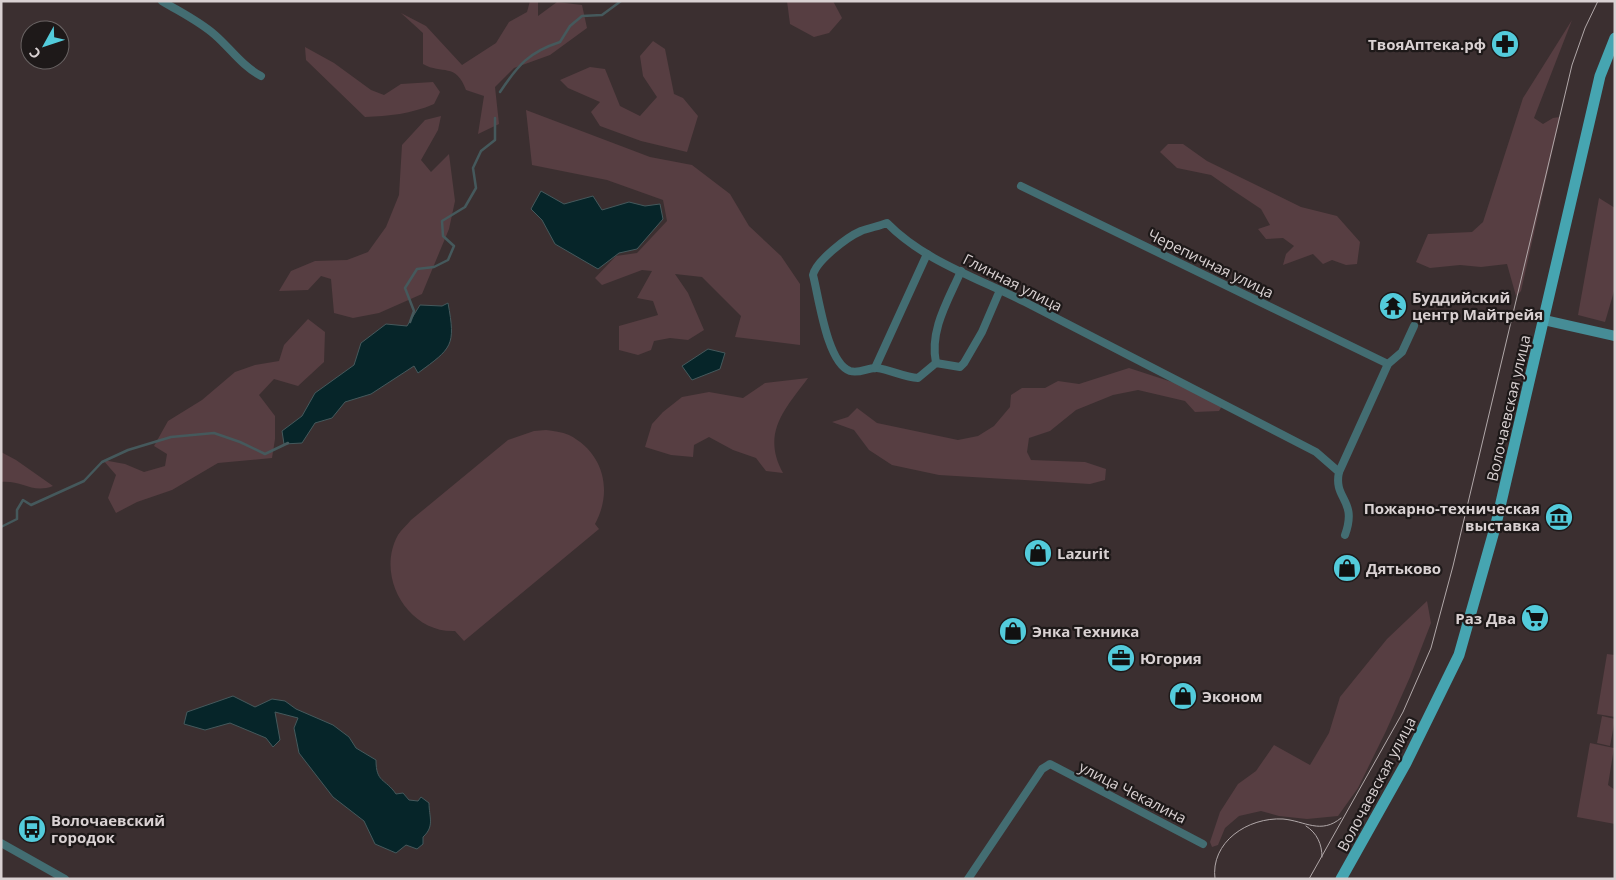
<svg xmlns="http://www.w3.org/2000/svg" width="1616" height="880" font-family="'Open Sans',sans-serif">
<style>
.green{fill:#573e42}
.water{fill:#062529;stroke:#45595c}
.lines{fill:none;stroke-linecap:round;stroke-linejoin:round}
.stream{stroke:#45595c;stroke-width:2.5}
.street{stroke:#436d72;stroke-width:8}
.secondary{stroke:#468c96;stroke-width:10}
.primary{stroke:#46a5b1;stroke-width:11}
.tram{stroke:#b1a8a9;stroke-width:1}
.labels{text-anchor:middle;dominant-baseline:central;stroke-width:4.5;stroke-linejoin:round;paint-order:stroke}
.poi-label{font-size:15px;font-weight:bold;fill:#d9d1d2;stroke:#1e1919;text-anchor:start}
.street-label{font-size:15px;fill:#d9d1d2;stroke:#1e1919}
</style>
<rect width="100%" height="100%" fill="#3b2f30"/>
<g class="green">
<path d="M530,1h8v15l19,-14 25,3 5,23 -37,27 -36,13 -19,19 4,37 -21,10 6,-38 -18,-6c-10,-28 -24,-15 -43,-26v-31l-22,-20 25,13 36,39 34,-22 13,-21 18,-10z"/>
<path d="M787,1h46l9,17 -13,15 -15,4 -24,-13z"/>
<path d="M1572,20l-38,98 9,6 10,-6 7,-1 -39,174 -5,5 -9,-32 -26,3 -21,-2 -30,3 -14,-6 12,-28 44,-2 11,-10 40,-124z"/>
<path d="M653,41l12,8 9,45 9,4 15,18 -11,36 -46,-11 -41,-15 -9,-14 9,-10 -32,-14 -8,-8 30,-13 15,2 15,37 20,10 17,-19 -14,-21 -3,-20z"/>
<path d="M305,47l29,16 37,27 13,5 17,-11 32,-2 7,10 -6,12c-23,10 -45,12 -69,13l-59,-57z"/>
<path d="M526,110l124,47 42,8 38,29 19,32 32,30 19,28v61l-65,-8 6,-21 -39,-39 -27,-3 13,19 16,37 -16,10 -18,-2 -16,3 -3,9 -13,5 -19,-5v-24l39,-11 -5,-14 -16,-3 15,-27 -10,-1 -40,15 -7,-7 21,-22 21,-3 30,-32 -4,-21 -56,-20 -75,-15z"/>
<path d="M441,116l-3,14 -17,30 10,12 18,-18 6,47 -6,28 -27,65 -43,19 -26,5 -19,-5 -3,-34 -10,-3 -13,14 -29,1 12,-20 24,-10 32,-1 21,-8 18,-25 13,-32 3,-50 23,-25z"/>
<path d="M1168,144h15l24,17 94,46 36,9 23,26 -3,22 -11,1 -14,-5 -9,4 -10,-10 -30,11 3,-11 8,-8 -11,-8 -17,1 -8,-10 12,-4 -9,-16 -30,-20 -20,-14 -34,-7 -17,-16z"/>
<path d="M1599,198l16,10v80l-10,34 -27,-7z"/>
<path d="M308,319l17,13 -1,30 -26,24 -24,-7 -15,16 16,21v23l-3,19 -54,5 -46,27 -35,12 -21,11 -8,-15 8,-23 -13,-15 22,4 19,8 21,-6 2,-12 -13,-8 14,-25 34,-21 33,-28 20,-7 24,-4 5,-16z"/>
<path d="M1129,368l46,15 47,23 -3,5 -24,1 -10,-11 -47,-11 -25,5 -37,15 -26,21 -21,7 -2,14 4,8 54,2 21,7 -1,11 -15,4 -151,-9 -47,-10 -23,-15 -15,-20 -22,-8 16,-5 9,-9 20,15 81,17 20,-4 16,-10 16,-19 1,-12 11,-7h23l13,-7 21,3z"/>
<path d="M808,378c-23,31 -47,55 -25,95l-17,-2 -10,-13 -23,-8 -24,-13 -15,8 -1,12 -22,-2 -26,-8 7,-23 11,-12 19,-15 27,-5 34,6 22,-15z"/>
<path d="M546,430c7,1 16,2 23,5 35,18 44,56 26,89l4,5 -135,112 -9,-10c-47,2 -80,-55 -57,-96 3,-5 9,-10 13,-15l97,-80 26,-9z"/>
<path d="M1,452l15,8 37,26c-21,8 -31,-6 -52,-4z"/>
<path d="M1427,601l4,22 -21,54 -24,54 -28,57 -20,28 -31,3 -28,-3 -18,-5 -22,5 -14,12 -7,17 -6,2 -2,-5 10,-30 18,-28 18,-13 18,-26 36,20 19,-32 11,-36 47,-58z"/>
<path d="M1607,654l8,1v62l-18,-3z"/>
<path d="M1602,716l13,3 -5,27 -13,-3z"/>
<path d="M1590,743l24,5 -6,37 7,5v34l-38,-7z"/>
</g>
<g class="water">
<path d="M541,191l23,13 29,-8 9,14 27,-8 16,4 15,-2 3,15 -26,30 -18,4 -21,16 -43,-25 -13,-24 -11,-11z"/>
<path d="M448,303c8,43 4,45 -30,70l-4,-7 -43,28 -26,8 -13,16 -17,5 -13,20 -18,1 -2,-13 20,-15 13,-23 39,-28 7,-22 25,-19 21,2 13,-21 22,1z"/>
<path d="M708,349l17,4 -5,16 -28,11 -10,-14z"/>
<path d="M233,696l22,11 17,-8 13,2 11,8 37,16 16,12 7,11 20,12c0,23 9,18 20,34l7,-1 6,7 9,1 3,-4 8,6c0,14 6,23 -6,34v7l-6,5 -11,-4 -10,8 -21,-9 -11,-23 -31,-24 -34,-44 -5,-25 4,-10 -23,-6 5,28 -7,7 -7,-9 -36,-15 -25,7 -21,-6 3,-12z"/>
</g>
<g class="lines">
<g class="stream">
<path d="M500,92c18,-27 29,-40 60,-50l10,-16 12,-10 20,-1 19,-14"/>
<path d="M410,322l4,-11 -9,-23 12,-19 17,-2 14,-7 6,-14 -11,-10 -1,-15 23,-14 11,-19 -3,-20 8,-17 14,-11v-22"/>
<path d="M1,527l16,-8v-9l6,-10 8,5 53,-24 18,-19 26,-12 43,-13 43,-4 26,9 25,12 23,-11"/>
</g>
<g class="street">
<path d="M162,1c18,11 37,20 53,34 16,14 27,31 46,41"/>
<path d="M1021,186l367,178"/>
<path d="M1000,290l-18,42 -18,31 -4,4 -24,-4 -18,15c-14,-1 -27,-8 -41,-10 -9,-1 -17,6 -27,3 -23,-8 -31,-73 -37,-96 3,-14 34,-38 48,-44 8,-3 18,-5 26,-8 37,38 91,55 138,79 97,50 194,100 291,150l23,20c-6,28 19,27 6,63"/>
<path d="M936,363c-7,-33 13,-64 25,-92"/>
<path d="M875,368l52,-114"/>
<path d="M1339,472l49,-108 14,-12 12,-26"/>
<path d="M1,843l64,36"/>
<path d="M968,879l74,-110 8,-5 153,80"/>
</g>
<path class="secondary" d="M1544,320l71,16"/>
<path class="primary" d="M1341,879l65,-116 53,-108 37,-131 104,-448 15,-38"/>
<g class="tram">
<path d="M1306,826c11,7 16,18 16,31"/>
<path d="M1215,879c-5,-37 33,-62 68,-60 22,2 38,16 58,-1"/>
<path d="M1309,879l94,-167 28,-64 22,-82 119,-501 13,-37 13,-27"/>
</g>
</g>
<defs>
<symbol id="pharmacy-disc" viewBox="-11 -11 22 22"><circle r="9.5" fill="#53cbdb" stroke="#1e1919"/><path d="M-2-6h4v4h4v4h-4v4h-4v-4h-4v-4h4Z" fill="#111"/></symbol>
<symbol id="temple-disc" viewBox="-11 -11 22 22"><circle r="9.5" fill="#53cbdb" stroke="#1e1919"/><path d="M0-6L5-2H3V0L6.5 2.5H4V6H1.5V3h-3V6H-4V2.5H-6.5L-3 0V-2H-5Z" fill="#111"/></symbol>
<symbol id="museum-disc" viewBox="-11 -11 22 22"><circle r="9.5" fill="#53cbdb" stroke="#1e1919"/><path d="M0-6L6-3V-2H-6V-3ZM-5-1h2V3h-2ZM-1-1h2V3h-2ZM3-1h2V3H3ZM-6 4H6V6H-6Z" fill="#111"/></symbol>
<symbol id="shop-disc" viewBox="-11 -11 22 22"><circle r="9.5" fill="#53cbdb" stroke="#1e1919"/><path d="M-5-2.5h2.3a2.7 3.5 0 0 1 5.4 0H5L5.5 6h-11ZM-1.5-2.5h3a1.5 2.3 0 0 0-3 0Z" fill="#111"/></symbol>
<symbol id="supermarket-disc" viewBox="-11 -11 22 22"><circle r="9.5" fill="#53cbdb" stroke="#1e1919"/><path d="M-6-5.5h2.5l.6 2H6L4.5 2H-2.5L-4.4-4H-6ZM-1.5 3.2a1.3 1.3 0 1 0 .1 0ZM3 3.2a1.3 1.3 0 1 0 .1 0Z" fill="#111"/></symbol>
<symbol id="office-disc" viewBox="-11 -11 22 22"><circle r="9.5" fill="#53cbdb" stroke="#1e1919"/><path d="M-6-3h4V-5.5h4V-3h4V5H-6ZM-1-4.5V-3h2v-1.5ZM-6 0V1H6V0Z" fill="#111"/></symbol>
<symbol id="bus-disc" viewBox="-11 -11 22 22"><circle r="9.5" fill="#53cbdb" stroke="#1e1919"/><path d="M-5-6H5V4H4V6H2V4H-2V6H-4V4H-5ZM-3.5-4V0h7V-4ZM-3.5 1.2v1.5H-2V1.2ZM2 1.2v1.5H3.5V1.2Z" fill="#111"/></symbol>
</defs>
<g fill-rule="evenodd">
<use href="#pharmacy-disc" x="1489" y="28" width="32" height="32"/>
<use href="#temple-disc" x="1377" y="290" width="32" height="32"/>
<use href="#museum-disc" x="1543" y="501" width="32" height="32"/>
<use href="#shop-disc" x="1022" y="537" width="32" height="32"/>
<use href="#shop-disc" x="1331" y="552" width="32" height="32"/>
<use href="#supermarket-disc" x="1519" y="602" width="32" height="32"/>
<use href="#shop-disc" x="997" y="615" width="32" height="32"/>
<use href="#office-disc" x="1105" y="642" width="32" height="32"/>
<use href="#shop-disc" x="1167" y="680" width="32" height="32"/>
<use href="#bus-disc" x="16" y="813" width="32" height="32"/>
</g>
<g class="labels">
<g class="poi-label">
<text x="1486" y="44" text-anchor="end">ТвояАптека.рф</text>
<text x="1412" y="297">Буддийский<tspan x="1412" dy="17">центр Майтрейя</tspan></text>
<text x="1540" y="508" text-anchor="end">Пожарно-техническая<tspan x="1540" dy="17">выставка</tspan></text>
<text x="1057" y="553">Lazurit</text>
<text x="1366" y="568">Дятьково</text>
<text x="1516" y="618" text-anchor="end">Раз Два</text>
<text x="1032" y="631">Энка Техника</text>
<text x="1140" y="658">Югория</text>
<text x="1202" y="696">Эконом</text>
<text x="51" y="820">Волочаевский<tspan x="51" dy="17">городок</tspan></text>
</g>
<g class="street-label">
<text transform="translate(1211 263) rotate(26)">Черепичная улица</text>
<text transform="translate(1013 282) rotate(27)">Глинная улица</text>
<text transform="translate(1508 408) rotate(-77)">Волочаевская улица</text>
<text transform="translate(1376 784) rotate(-62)">Волочаевская улица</text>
<text transform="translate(1133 792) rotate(27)">улица Чекалина</text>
</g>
</g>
<rect width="1616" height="880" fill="none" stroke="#d9d1d2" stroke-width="5"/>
<g transform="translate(45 45) rotate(230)"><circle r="24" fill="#1e1919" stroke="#696363"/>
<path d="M0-4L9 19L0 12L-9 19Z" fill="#53cbdb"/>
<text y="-8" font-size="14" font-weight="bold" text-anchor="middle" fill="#d9d1d2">С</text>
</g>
</svg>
